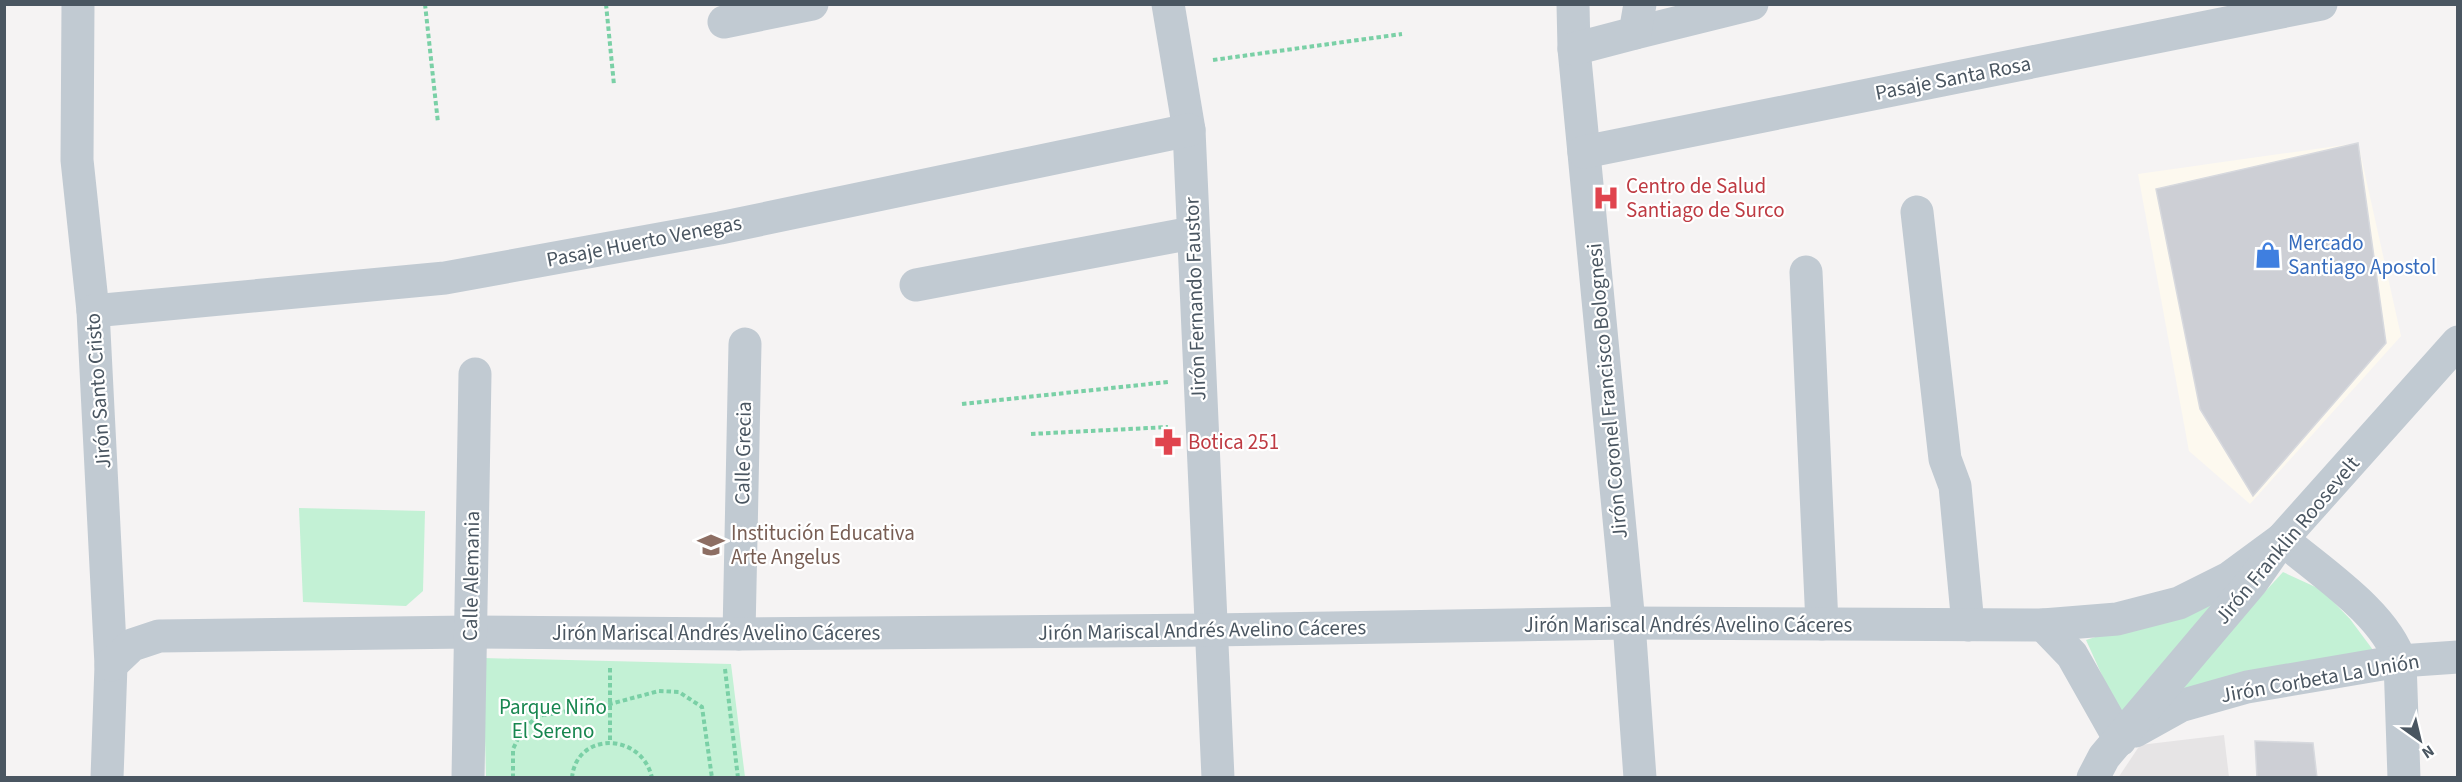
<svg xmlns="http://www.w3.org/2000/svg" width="2462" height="782" font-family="'Source Sans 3',sans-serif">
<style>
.commercial{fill:#fdf9ef}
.education{fill:#e6e4e5}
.green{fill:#c3f1d5}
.building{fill:#cdcfd5;stroke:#d7d9de;stroke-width:1.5}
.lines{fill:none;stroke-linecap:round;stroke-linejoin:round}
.path{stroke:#7ad0a6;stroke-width:4;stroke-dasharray:4.5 3;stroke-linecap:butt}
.minor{stroke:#c1cad2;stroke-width:33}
.labels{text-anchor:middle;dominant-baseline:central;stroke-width:4.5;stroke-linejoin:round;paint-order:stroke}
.street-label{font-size:21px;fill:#4a5661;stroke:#fff}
.health-label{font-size:21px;fill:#be3a42;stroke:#fff;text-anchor:start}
.shop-label{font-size:21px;fill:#366cbe;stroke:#fff;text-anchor:start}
.education-label{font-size:21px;fill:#785e54;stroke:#fff;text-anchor:start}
.park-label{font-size:21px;fill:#17864f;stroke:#fff}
</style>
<rect width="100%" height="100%" fill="#f5f3f3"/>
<path class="commercial" d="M2358,143l43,193 -151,168 -61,-53 -51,-277z"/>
<path class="education" d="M2224,735l5,42 -111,1 22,-33z"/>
<g class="green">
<path d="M299,508l126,3 -2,80 -17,15 -103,-4z"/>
<path d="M2283,572l39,18 28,29 23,31 -207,50z"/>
<path d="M2224,596l-104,119 -34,-75z"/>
<path d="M483,658l248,6 14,113h-259z"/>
</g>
<g class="building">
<path d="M2358,143l28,200 -133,153 -53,-87 -44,-220z"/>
<path d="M2255,741l58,2 4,35h-60z"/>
</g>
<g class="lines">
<g class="path">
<path d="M425,4l13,119"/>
<path d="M606,4l8,81"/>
<path d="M1213,60l189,-26"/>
<path d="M962,404l206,-22"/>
<path d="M1031,434l137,-7"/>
<path d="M610,668v74"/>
<path d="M725,669l13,109"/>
<path d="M513,778v-29l9,-19 16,-14 72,-12 49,-13 20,1 23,15 10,71"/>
<path d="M572,778c4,-47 70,-46 80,0"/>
</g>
<g class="minor">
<path d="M78,4l-1,156 16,151 18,354 -4,113"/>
<path d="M1168,4l21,126 29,648"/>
<path d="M1573,4l1,45 55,574 11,155"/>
<path d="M724,22l88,-18"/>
<path d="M1635,33l117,-29"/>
<path d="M1574,49l61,-16 5,-29"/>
<path d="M1584,152l737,-148"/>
<path d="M1917,212l28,247 10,27 13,139"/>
<path d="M1806,272l16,352"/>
<path d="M916,285l276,-52"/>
<path d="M93,311l352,-33 275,-50 469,-98"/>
<path d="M2282,539c37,32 103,74 118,122l4,117"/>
<path d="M2043,625l29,30 48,85"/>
<path d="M739,634l6,-290"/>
<path d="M111,665l21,-20 27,-9 310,-4 270,2 472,-4 418,-7 414,2 74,-6 62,-16 50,-25 53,-39"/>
<path d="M2135,731l45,-25 67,-19 153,-26 58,-4"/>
<path d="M468,778l7,-404"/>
<path d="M2093,778l11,-21 148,-175 30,-43 176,-197"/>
</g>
</g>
<defs>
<symbol id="hospital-bare" viewBox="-9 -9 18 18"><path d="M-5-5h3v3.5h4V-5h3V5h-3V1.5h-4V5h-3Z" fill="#e0444e" stroke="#fff" stroke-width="2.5" paint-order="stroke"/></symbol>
<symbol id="shop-bare" viewBox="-9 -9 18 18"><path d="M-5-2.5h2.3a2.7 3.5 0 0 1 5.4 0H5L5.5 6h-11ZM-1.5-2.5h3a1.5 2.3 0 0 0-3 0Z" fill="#3f7fe0" stroke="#fff" stroke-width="2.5" paint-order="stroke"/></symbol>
<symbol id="pharmacy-bare" viewBox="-9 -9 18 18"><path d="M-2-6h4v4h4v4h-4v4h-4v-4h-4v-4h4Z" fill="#e0444e" stroke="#fff" stroke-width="2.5" paint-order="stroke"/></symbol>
<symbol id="school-bare" viewBox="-9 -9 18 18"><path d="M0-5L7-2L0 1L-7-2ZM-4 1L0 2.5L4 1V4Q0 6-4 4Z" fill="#8d6e63" stroke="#fff" stroke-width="2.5" paint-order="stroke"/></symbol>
</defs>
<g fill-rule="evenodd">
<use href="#hospital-bare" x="1587" y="179" width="38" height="38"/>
<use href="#shop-bare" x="2249" y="236" width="38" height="38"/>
<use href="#pharmacy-bare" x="1149" y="423" width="38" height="38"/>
<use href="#school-bare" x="692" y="526" width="38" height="38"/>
</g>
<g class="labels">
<g class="street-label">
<text transform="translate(1953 78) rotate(-11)">Pasaje Santa Rosa</text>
<text transform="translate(644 241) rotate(-11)">Pasaje Huerto Venegas</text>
<text transform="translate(1195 299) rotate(-92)">Jirón Fernando Faustor</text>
<text transform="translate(98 391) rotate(-94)">Jirón Santo Cristo</text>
<text transform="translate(1607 391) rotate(-95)">Jirón Coronel Francisco Bolognesi</text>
<text transform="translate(743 453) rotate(-89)">Calle Grecia</text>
<text transform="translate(2287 540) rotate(-50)">Jirón Franklin Roosevelt</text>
<text transform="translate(471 576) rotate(-89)">Calle Alemania</text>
<text x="1688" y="625">Jirón Mariscal Andrés Avelino Cáceres</text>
<text transform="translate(1202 630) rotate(-1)">Jirón Mariscal Andrés Avelino Cáceres</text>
<text x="716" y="633">Jirón Mariscal Andrés Avelino Cáceres</text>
<text transform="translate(2320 678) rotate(-10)">Jirón Corbeta La Unión</text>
</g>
<g class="health-label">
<text x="1626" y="186">Centro de Salud<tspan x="1626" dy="24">Santiago de Surco</tspan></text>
<text x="1188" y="442">Botica 251</text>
</g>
<g class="shop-label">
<text x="2288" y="243">Mercado<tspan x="2288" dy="24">Santiago Apostol</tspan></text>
</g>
<g class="education-label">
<text x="731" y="533">Institución Educativa<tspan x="731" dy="24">Arte Angelus</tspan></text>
</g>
<g class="park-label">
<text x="553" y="707">Parque Niño<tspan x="553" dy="24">El Sereno</tspan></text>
</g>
</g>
<rect width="2462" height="782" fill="none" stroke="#4a5661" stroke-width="12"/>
<g transform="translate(2420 740) rotate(146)" stroke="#ffffff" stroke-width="4.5" paint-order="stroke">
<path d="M0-4.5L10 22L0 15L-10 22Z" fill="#4a5661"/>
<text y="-9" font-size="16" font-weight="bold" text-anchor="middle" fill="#4a5661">N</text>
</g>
</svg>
